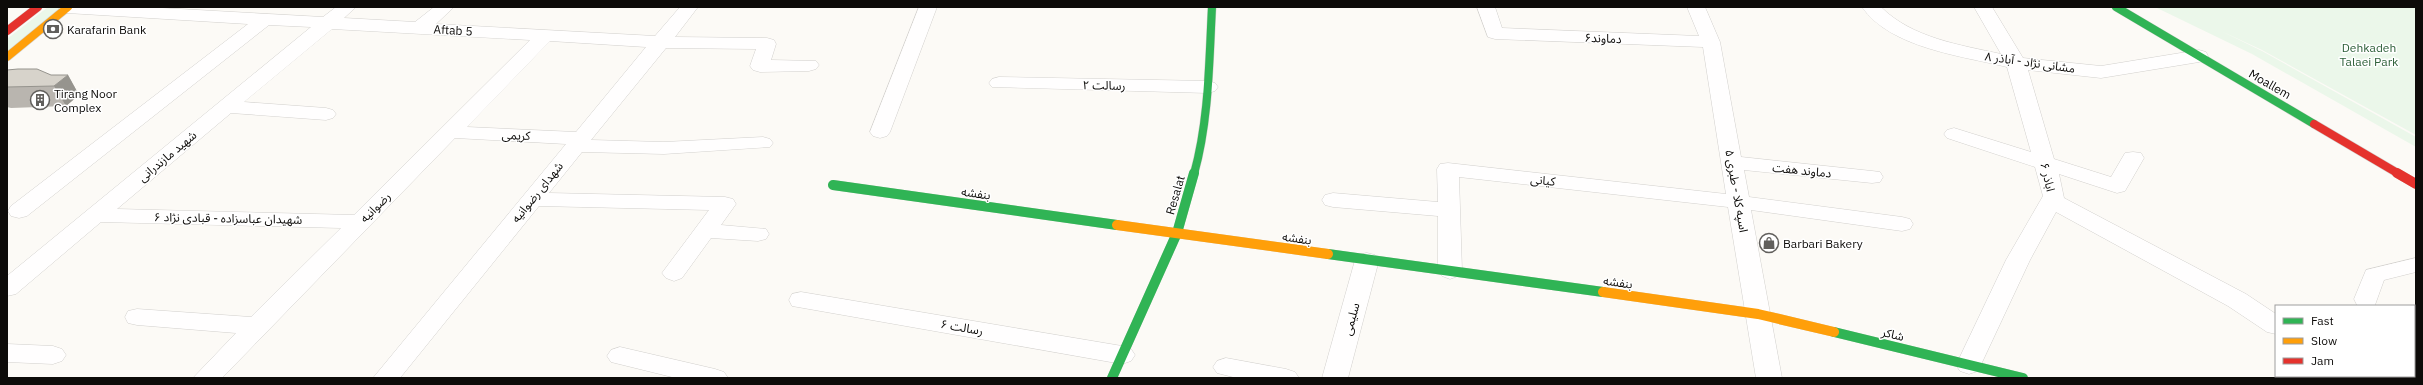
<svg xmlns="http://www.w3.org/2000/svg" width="2423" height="385" font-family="'IBM Plex Sans','Noto Sans Arabic',sans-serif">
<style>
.green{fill:#ebf7ea}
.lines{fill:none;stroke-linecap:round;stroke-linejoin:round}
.street-casing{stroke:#d2d0cd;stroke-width:1}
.fast-far1-casing{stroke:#d2d0cd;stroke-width:9}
.fast-casing{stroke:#d2d0cd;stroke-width:10}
.slow-far1-casing{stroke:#d2d0cd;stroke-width:9}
.slow-casing{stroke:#d2d0cd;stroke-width:10}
.jam-far1-casing{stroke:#d2d0cd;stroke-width:9}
.jam-casing{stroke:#d2d0cd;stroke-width:10}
.street{fill:#fffefe;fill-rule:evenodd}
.fast-far1{stroke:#30b455;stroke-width:8}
.fast{stroke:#30b455;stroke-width:10}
.slow-far1{stroke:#ff9f0a;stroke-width:8}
.slow{stroke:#ff9f0a;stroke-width:10}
.jam-far1{stroke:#e5322d;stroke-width:8}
.jam{stroke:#e5322d;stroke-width:10}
.wall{fill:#b9b5af}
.shaded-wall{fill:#96948e}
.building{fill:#d7d3cb;stroke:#96948e}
.labels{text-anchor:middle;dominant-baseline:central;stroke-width:3;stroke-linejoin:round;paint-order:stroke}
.poi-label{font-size:12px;fill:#0d0b09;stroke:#fff;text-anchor:start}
.street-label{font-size:12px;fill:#0d0b09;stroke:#fff}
.park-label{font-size:12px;fill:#2f613a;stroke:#fff}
</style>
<rect width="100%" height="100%" fill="#fcfaf6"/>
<g class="green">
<path d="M48,7h14l-55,44v-12z"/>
<path d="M2155,7h261v128l-154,-85 -41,-19 41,20 154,86v10l-164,-93z"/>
</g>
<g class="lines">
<defs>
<g id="street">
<path d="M59,7h85l179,10 13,-10h20l-12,11 71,4 19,-15h20l-18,17 219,12 25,-29h18l-23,30 92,1 7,2 2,4 -5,16 45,1 3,4 -3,4 -7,2 -49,1 -7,-2 -3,-4 6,-17 -90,-1 -75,92 73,2 99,-5 7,2 3,4 -3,4 -106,7 -82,-2 -33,41 176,4 8,2 3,5 -15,21 45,4 3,5 -3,5 -8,2 -47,-3 -29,40 -8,3 -8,-3 -4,-5 47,-63 -170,-4 -139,172h-27l193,-234 -111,-6 -233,240h-29l43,-45 -99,-8 -9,-2 -3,-6 3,-6 9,-2 114,8 90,-89 -240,-6 -85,72 -9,2v-20l304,-249 -42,-2 -242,191 -8,2 -8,-2 -3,-5 3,-5 237,-182 -181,-11 -6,-1zM332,29l198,11 -176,175 -237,-6 114,-96 95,7 7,-2 3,-4 -3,-4 -7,-2 -82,-6zM550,41l96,6 -70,85 -109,-5z"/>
<path d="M919,7h18l-47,125 -3,4 -7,2 -7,-2 -3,-4z"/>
<path d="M1477,7h18l7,21 197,8 -12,-29h18l15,35 21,115 131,14 8,1 3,5 -3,5 -8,1 -128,-13 5,27 153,20 8,2 3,5 -3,5 -8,2 -151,-21 31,168h-26l-28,-171 -269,-30 3,94 -4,5 -8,3 -8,-3 -4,-5v-55l-105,-9 -8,-2 -3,-5 3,-5 8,-2 105,9 -1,-33 3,-5 8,-1 278,31 -23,-147 -208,-8 -7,-2z"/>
<path d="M1862,7h19c31,31 79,38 120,47l-27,-47h18l31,51 78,8 98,-16 7,2 2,4 -2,4 -7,2 -98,16 -73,-8 26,89 57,18 14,-24 8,-1 8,1 3,5 -19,33 -8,2 -58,-19 5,24 182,96 30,20v20l-9,-2 -39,-26 -172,-94 -26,48 -52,111 -9,3 -9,-3 -4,-6 50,-105 37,-64 -8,-29 -88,-29 -3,-4 3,-4 7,-2 77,24 -24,-85c-45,-11 -117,-19 -145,-60z"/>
<path d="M999,77l209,4 7,2 3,4 -3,4 -7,2 -216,-6 -3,-4 3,-4z"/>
<path d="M1367,253l8,2 4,5 -31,118h-26l33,-118 4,-5z"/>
<path d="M2416,258v14l-32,8 -9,25h-18l-3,-6 12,-29z"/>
<path d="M801,292l321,54 9,3 4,6 -4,6 -9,3 -330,-58 -3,-6 3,-6z"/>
<path d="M7,344l46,2 9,3 4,6 -4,6 -9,3 -46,-2z"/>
<path d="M620,347l95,22 9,3 4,6h-52l-65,-16 -4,-6 4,-6z"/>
<path d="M1226,358l60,11 9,3 4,6h-62l-20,-5 -4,-6 4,-6z"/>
<path d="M2333,376h27l1,2h-27z"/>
</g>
<g id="fast-far1">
<path d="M2116,7l198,117"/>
<path d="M1194,174c15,-54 15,-111 18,-167"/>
</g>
<g id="fast">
<path d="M833,185l284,40"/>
<path d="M1328,254l275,38"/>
<path d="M1834,332l189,46"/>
<path d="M1112,378l65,-145 17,-60"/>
</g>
<path id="slow-far1" d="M7,57l61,-50"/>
<g id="slow">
<path d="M1117,225l211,29"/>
<path d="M1603,292l155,22 76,18"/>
</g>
<g id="jam-far1">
<path d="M7,31l31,-24"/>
<path d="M2314,124l85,50"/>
</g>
<path id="jam" d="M2397,173l19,11"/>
</defs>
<use href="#street" class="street-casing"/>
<use href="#fast-far1" class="fast-far1-casing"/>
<use href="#fast" class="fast-casing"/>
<use href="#slow-far1" class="slow-far1-casing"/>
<use href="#slow" class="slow-casing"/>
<use href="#jam-far1" class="jam-far1-casing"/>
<use href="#jam" class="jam-casing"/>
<use href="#street" class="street"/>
<use href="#fast-far1" class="fast-far1"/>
<use href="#fast" class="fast"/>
<use href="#slow-far1" class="slow-far1"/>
<use href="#slow" class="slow"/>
<use href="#jam-far1" class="jam-far1"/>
<use href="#jam" class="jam"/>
</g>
<path class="wall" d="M7,70l44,5h17l11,20 -13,11 -55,2 -4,-1z"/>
<path class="shaded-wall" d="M68,75l11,20 -13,11 -12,-20z"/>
<path class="building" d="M18,69h19l14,6h17l-14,11 -47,1v-17z"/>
<defs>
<symbol id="bank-ring" viewBox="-11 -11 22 22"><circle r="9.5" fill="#fff" stroke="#615f5c" stroke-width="1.5"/><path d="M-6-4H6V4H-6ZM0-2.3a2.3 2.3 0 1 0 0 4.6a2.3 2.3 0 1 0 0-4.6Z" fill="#615f5c"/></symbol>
<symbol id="building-ring" viewBox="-11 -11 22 22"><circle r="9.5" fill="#fff" stroke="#615f5c" stroke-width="1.5"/><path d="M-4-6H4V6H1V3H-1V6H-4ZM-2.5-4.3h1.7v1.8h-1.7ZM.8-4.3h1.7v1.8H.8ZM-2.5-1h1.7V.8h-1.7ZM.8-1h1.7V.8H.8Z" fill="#615f5c"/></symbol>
<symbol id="shop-ring" viewBox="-11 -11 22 22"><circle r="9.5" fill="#fff" stroke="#615f5c" stroke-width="1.5"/><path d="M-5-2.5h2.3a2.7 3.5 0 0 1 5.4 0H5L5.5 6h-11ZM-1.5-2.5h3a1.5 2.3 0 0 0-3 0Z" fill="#615f5c"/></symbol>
</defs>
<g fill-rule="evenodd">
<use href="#bank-ring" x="42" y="18" width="22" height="22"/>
<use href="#building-ring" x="29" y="89" width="22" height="22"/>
<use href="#shop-ring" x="1758" y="232" width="22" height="22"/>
</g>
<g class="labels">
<g class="poi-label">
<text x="67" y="29">Karafarin Bank</text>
<text x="54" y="93">Tirang Noor<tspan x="54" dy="14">Complex</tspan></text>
<text x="1783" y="243">Barbari Bakery</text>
</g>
<g class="street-label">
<text transform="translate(453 30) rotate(3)">Aftab 5</text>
<text transform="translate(1603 38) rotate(2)">دماوند۶</text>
<text transform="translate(2030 62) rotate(8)">مشانی نژاد - آباذر ۸</text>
<text transform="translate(2270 84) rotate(30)">Moallem</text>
<text transform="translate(1104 85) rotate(1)">رسالت ۲</text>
<text transform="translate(516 135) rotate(2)">کریمی</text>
<text transform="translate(167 156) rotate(-40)">شهید مازندرانی</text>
<text transform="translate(1802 170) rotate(6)">دماوند هفت</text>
<text transform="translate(2048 177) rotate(77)">اباذر ۶</text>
<text transform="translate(1543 180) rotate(6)">کیانی</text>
<text transform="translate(1737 191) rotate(80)">اسپه کلا - طبری ۵</text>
<text transform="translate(537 192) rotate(-51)">شهدای رضوانیه</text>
<text transform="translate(976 193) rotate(8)">بنفشه</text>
<text transform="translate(1175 195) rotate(-74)">Resalat</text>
<text transform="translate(375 207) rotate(-45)">رضوانیه</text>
<text transform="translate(228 218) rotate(1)">شهیدان عباسزاده - قبادی نژاد ۶</text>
<text transform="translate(1297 238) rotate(8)">بنفشه</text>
<text transform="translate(1618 282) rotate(8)">بنفشه</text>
<text transform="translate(1351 319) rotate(-75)">سلیمی</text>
<text transform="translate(962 327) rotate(10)">رسالت ۶</text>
<text transform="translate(1893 334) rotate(14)">شاکر</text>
</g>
<g class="park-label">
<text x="2369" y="47">Dehkadeh<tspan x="2369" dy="14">Talaei Park</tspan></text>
</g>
</g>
<rect width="2423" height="385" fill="none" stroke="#0d0b09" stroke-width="16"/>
<rect x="2275" y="305" width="140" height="72" fill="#ffffff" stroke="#9e9d9d"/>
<rect x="2283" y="318" width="20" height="6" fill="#30b455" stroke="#9e9d9d"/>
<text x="2311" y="325" font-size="12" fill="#0d0b09">Fast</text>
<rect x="2283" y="338" width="20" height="6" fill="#ff9f0a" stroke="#9e9d9d"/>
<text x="2311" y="345" font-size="12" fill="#0d0b09">Slow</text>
<rect x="2283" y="358" width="20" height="6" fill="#e5322d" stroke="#9e9d9d"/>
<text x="2311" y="365" font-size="12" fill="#0d0b09">Jam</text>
</svg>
